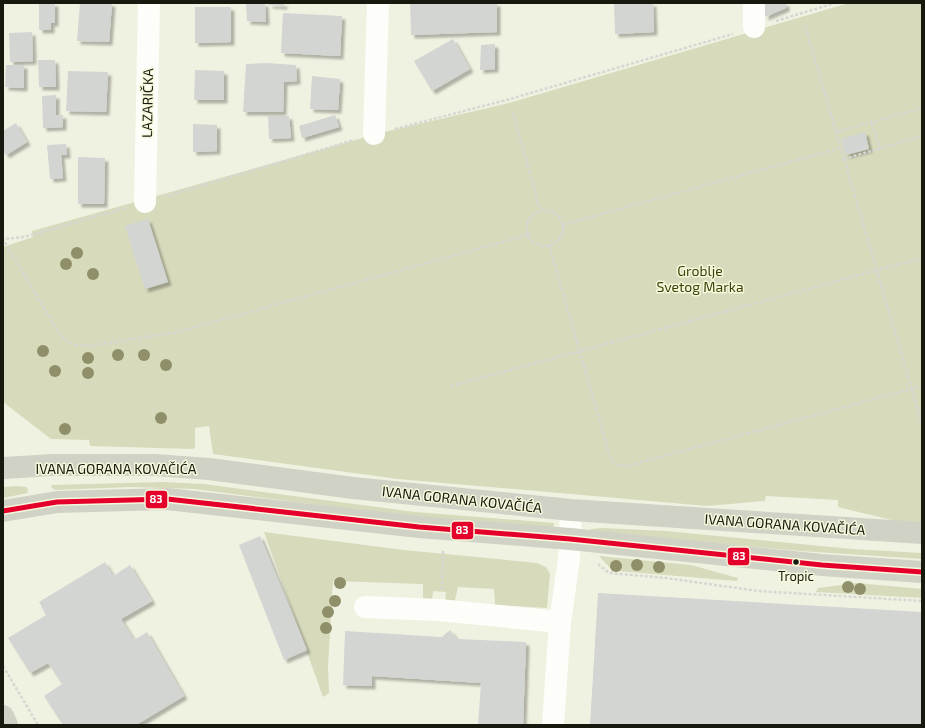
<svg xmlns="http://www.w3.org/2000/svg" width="925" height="728" font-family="'Exo 2',sans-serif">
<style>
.green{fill:#d8dabc}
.building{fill:#d3d5d3;filter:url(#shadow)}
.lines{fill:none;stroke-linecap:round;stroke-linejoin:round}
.path{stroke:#d6d7d2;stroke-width:2.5;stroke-dasharray:3 2;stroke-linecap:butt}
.minor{stroke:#fdfdfa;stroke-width:22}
.major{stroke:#d1d2c6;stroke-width:22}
.bus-1-casing{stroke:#f6f8db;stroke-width:8}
.bus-1{stroke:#e4002b;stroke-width:5}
.tree{fill:#8f9069}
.bus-dot{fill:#17180e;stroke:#f6f8db;stroke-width:1.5}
.labels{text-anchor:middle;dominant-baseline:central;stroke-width:3;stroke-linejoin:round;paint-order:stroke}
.bus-label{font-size:13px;fill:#17180e;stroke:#f6f8db}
.street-label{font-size:14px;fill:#17180e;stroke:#f6f8db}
.park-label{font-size:14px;fill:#3f4007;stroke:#f6f8db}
.line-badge{stroke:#f6f8db;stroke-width:1.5}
.badge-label{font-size:11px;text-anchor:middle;font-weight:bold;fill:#fff}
</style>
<defs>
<filter id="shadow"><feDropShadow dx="3.5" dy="3.5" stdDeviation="1" flood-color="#0004"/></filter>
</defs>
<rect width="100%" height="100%" fill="#f0f2e1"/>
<g class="green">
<path d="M849,3h73v522l-18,-2 -66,-16v-7l-72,-4 -1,5 -58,5 -159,-14 -150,-13 -185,-25 -4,-28 -14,2v20l-3,1 -102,-3 -1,-6 -38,-1 -48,-37v-155l30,-10 -1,-6 348,-98 129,-30z"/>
<path d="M163,482l41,2 211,28 139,11v5l-157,-13 -203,-26 -63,-2 -76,3 -4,-3 1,-2z"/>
<path d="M17,486l10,1 1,6 -25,5v-11z"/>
<path d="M602,528l64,3 186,18 70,4v6l-122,-8 -210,-19 1,-3z"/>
<path d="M264,532l140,18 133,13 9,4 4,7 -3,34 -52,-3 -1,-16 -36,-2 -3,13 -4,4 -6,-1 1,-11 -13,-1 -1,11 -9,-3v-15l-90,-3 -5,86 1,26 -6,4z"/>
<path d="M599,556l92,9 47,13 -1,3 -120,-10 -6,-2z"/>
<path d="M857,583l65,6v9l-106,-6 2,-4z"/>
</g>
<g class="building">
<path d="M39,3h16v20h-4v7h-12z"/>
<path d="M80,3h32l-3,39 -32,-1z"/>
<path d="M246,3h19l1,19 -19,-1z"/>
<path d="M269,3h15v3l-15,-1z"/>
<path d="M410,3h87v29l-86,3z"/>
<path d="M614,3h39l1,29 -39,2z"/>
<path d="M765,3h21v5l-21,9z"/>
<path d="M195,7h36v35l-36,1z"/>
<path d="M283,13l59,3 -2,40 -59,-3z"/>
<path d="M32,32l1,29 -23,1 -1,-29z"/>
<path d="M453,39l17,30 -38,22 -18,-30z"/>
<path d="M495,44v25l-15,1 1,-25z"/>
<path d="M38,60h17l1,27h-17z"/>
<path d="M267,63l29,2 1,16 -13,1 -1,30h-40l3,-48z"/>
<path d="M6,65h18v23l-19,-1z"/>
<path d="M195,70l29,1v29h-30z"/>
<path d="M68,71l40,1 -2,40 -40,-1z"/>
<path d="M312,76l28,3 -2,31 -28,-1z"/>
<path d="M56,95v20h7v12l-20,1 -1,-32z"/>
<path d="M335,115l4,12 -37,11 -3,-12z"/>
<path d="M268,116h21l2,22 -22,1z"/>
<path d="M16,123l11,19 -21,13 -3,-5v-19z"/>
<path d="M193,124l24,1v26l-24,1z"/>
<path d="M865,132l4,17 -23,6 -5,-16z"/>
<path d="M66,144l1,11h-6l2,23 -13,1 -3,-34z"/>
<path d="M78,157l27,1 -1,46h-26z"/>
<path d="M148,219l20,63 -23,7 -20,-63z"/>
<path d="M260,536l47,114 -23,10 -45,-115z"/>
<path d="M105,562l8,14 17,-11 22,36 -31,18 13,21 13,-8 37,64 -48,29h-73l-19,-29 18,-12 -14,-21 -18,10 -22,-35 38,-23 -7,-13z"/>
<path d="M598,593l324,19v113h-332z"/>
<path d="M450,630l7,9 69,3 -3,83h-45l3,-42 -109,-7v10l-29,-1 2,-54 97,6z"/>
</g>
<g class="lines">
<g class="path">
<path d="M776,21l59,-18"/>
<path d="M805,26l117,398"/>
<path d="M513,113l27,97"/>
<path d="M872,123l8,26"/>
<path d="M395,129l115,-30 223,-65"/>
<path d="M836,132l86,-24"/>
<path d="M844,159l78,-23"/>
<path d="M167,196l187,-56"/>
<path d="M125,208l-101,29 -21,2 54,91 8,9 10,6 15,1 87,-14 351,-97"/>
<circle cx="545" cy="228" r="18"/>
<path d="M562,225l278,-77"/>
<path d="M549,245l62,215 7,5 9,1 295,-80"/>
<path d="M451,386l471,-128"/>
<path d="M598,564l11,9 57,5 92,13 164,10"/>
<path d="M442,589l1,-38"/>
<path d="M3,666l35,59"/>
</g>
<g class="minor">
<path d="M754,27v-24"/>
<path d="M374,134l4,-131"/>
<path d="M145,202l4,-199"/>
<path d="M365,607l74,3 121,12"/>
<path d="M553,725l7,-103 9,-63 2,-49"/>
</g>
<g class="major">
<path d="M3,468l50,-3h102l54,4 144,19 218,22 351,23"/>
<path d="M3,511l54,-9 110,-3 252,28 151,12 252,26 100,7"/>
<path d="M3,716l4,9"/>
</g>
<defs>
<path id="bus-1" d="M3,511l54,-9 110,-3 252,28 151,12 252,26 100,7"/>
</defs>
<use href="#bus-1" class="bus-1-casing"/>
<use href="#bus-1" class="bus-1"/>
</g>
<g class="tree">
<circle cx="77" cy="253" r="6"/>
<circle cx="66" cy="264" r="6"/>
<circle cx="93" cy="274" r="6"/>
<circle cx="43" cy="351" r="6"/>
<circle cx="118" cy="355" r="6"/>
<circle cx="144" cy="355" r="6"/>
<circle cx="88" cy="358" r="6"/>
<circle cx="166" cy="365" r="6"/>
<circle cx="55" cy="371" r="6"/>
<circle cx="88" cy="373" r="6"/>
<circle cx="161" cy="418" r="6"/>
<circle cx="65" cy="429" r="6"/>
<circle cx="637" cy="565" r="6"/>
<circle cx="616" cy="566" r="6"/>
<circle cx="659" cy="567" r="6"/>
<circle cx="340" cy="583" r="6"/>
<circle cx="848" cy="587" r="6"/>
<circle cx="860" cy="589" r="6"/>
<circle cx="335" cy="601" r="6"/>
<circle cx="328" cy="612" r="6"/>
<circle cx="326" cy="628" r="6"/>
</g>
<circle class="bus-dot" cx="796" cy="562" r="3.5"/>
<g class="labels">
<g class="bus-label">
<text x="796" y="576">Tropic</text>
</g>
<g class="street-label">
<text transform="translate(147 103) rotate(-89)">LAZARIČKA</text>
<text x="116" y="468">IVANA GORANA KOVAČIĆA</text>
<text transform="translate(462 499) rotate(6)">IVANA GORANA KOVAČIĆA</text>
<text transform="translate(785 524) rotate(4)">IVANA GORANA KOVAČIĆA</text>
</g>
<g class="park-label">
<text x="700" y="270">Groblje<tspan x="700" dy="16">Svetog Marka</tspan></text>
</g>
</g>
<g class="line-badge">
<rect x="145" y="490" width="23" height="19" rx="4" fill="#e4002b"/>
<rect x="451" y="521" width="23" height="19" rx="4" fill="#e4002b"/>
<rect x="727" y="547" width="23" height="19" rx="4" fill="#e4002b"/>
</g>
<g class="badge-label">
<text x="156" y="503">83</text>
<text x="462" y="534">83</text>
<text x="739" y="560">83</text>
</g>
<rect width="925" height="728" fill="none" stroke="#17180e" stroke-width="8"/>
</svg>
